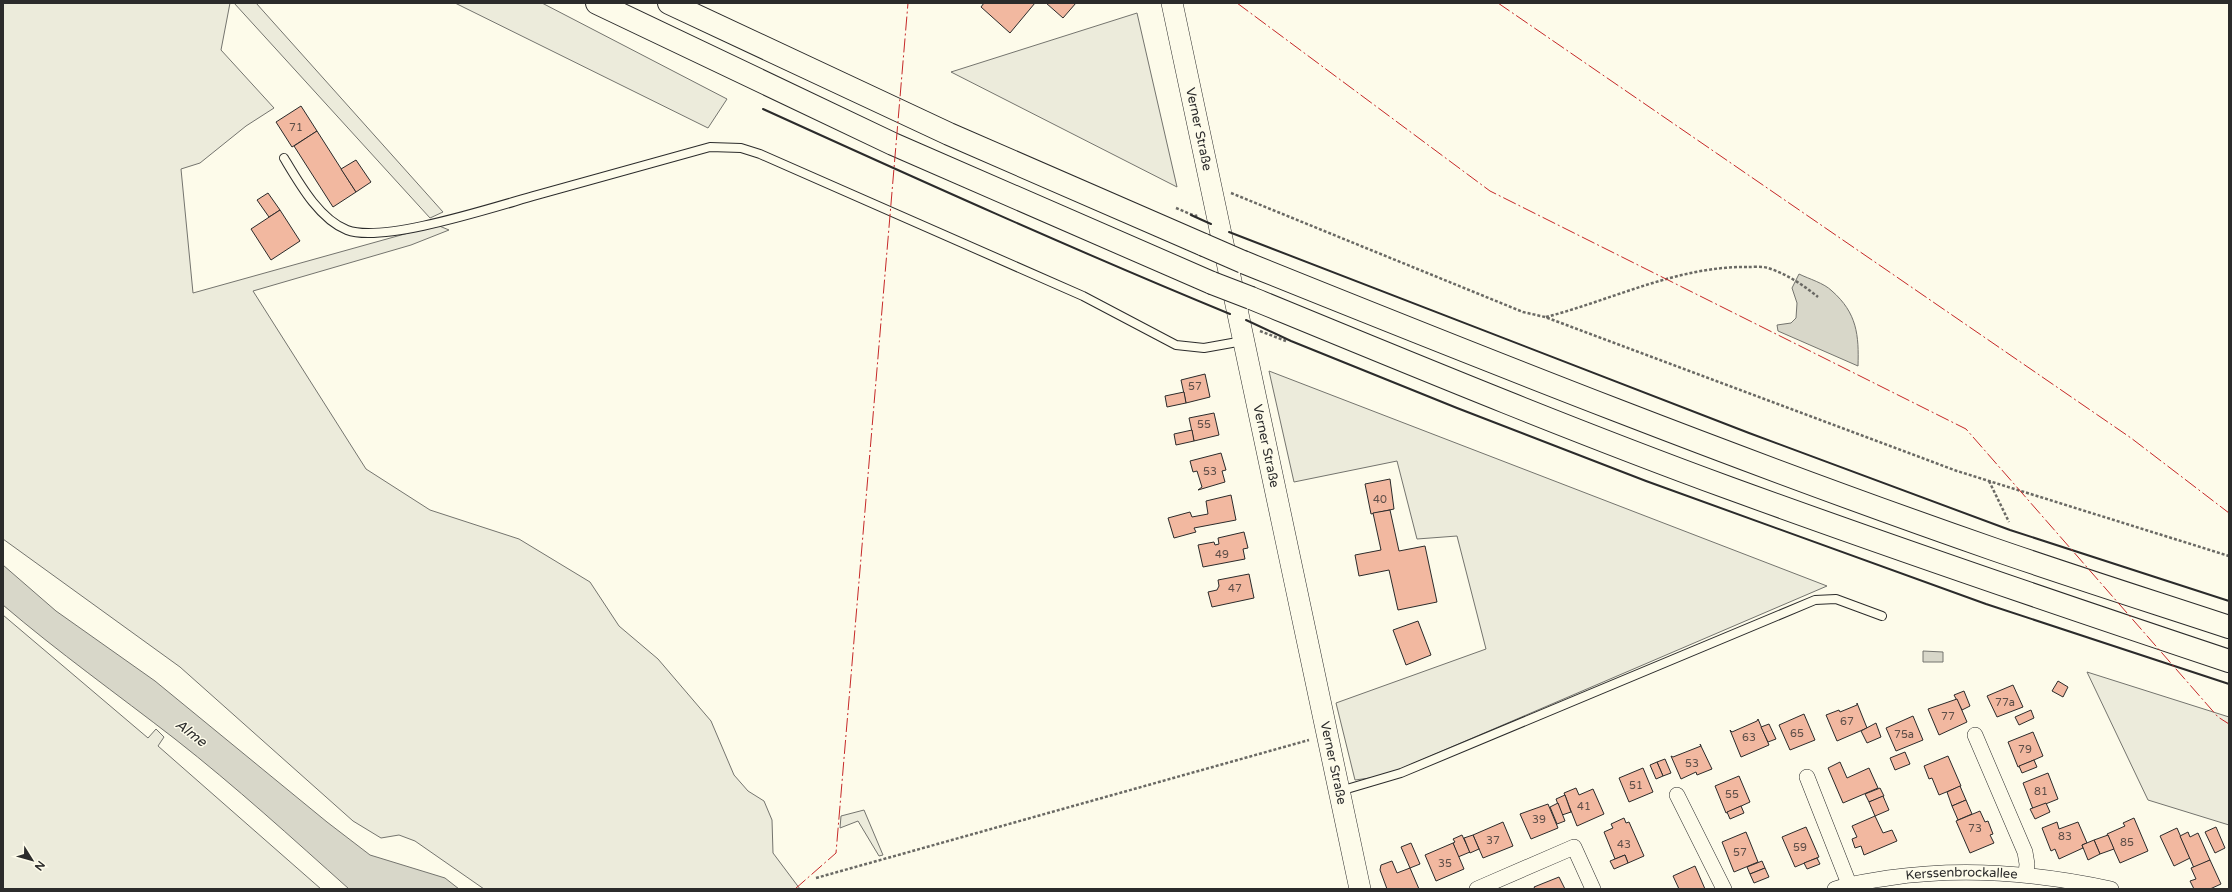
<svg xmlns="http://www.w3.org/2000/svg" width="2232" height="892" font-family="'Varela Round',sans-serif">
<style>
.green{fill:#ecebdb;stroke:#74746e}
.water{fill:#d8d7c9;stroke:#74746e}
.building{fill:#f2b8a0;stroke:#2b2b2b}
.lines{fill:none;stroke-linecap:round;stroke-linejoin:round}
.lane-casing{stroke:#2b2b2b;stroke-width:10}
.street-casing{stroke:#2b2b2b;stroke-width:16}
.secondary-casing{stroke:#2b2b2b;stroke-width:22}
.highway-casing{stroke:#2b2b2b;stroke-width:24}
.path{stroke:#6a6964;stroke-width:2.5;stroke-dasharray:3 2;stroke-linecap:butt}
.lane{stroke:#fdfbea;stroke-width:8}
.street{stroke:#fdfbea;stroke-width:15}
.secondary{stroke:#fdfbea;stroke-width:21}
.highway{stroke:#fdfbea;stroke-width:22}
.highway-bridge-casing{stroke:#2b2b2b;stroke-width:24;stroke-linecap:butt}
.highway-bridge{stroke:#fdfbea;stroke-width:22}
.wall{stroke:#2b2b2b;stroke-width:2}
.power{stroke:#c62828;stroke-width:1;stroke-dasharray:14 3 2 3;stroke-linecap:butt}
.labels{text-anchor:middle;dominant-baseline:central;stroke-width:3;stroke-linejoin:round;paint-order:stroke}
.number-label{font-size:11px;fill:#5d4e48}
.street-label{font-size:13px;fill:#2b2b2b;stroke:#fdfbea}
.water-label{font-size:14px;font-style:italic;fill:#2b2b2b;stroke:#fdfbea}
</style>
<rect width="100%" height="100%" fill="#fdfbea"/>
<g class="green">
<path d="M3,3h227l-9,47 53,58 -28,18 -46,37 -19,6 12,124 244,-68 12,5 -38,15 -158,46 113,178 64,41 89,29 71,43 29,44 39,33 53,62 23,54 14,16 16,10 8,19 1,33 27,36h-316l-69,-48 -16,-6 -18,3 -28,-17 -173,-154 -177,-128z"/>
<path d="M234,3h22l187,209 -13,6z"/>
<path d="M455,3h87l185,96 -19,29z"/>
<path d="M1137,13l40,174 -226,-115z"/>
<path d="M1269,371l558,215 -443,190 -29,4 -19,-77 150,-54 -29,-113 -40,3 -20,-78 -103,21z"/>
<path d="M3,615l145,123 8,-9 8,8 -6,9 163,143h-318z"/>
<path d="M2087,672l142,45v108l-81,-25z"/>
<path d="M864,810l19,45 -4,1 -21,-35 -18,7 1,-12z"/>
</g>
<g class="water">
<path d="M1799,274c10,5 25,9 33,17 25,22 27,44 26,75l-80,-35 -1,-6 14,-2 5,-5 1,-15 -5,-15z"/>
<path d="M3,565l53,46 99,70 172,141 43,33 75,23 14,11h-110c-57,-51 -114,-103 -174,-150 -58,-45 -117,-87 -172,-134z"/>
<path d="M1923,651l20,1v10h-20z"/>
</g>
<g class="building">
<path d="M984,3h51l-25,30 -29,-26z"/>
<path d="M1046,3h30l-13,15z"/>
<path d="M301,106l16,25 -25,16 -16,-25z"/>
<path d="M317,131l39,61 -23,15 -39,-61z"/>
<path d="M356,160l15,22 -15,10 -15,-23z"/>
<path d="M268,193l12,17 -11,7 -12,-17z"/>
<path d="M280,210l20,31 -29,19 -20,-31z"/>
<path d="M1205,374l5,23 -24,6 -5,-23z"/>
<path d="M1184,392l2,11 -19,4 -2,-11z"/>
<path d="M1214,413l5,22 -25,6 -5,-23z"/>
<path d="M1192,430l2,11 -18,4 -2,-11z"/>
<path d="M1221,453l5,17 -4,1 3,11 -27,8 4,-3 -5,-16 -4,1 -3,-11z"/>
<path d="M1390,479l4,30 -23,5 -6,-30z"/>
<path d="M1231,495l5,25 -42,8 2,4 -22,6 -6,-20 22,-6 2,5 16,-3 -2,-13z"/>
<path d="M1390,510l9,41 26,-5 12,56 -39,8 -9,-40 -30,6 -4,-21 26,-5 -8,-37z"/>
<path d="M1244,532l4,16 -5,1 2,10 -42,8 -5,-22 16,-3 1,3 4,-1 -1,-6z"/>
<path d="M1249,574l5,24 -42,9 -4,-15 9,-2 2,-4 -1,-6z"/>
<path d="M1418,621l13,34 -25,10 -13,-35z"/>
<path d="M2058,681l10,6 -5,10 -11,-6z"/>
<path d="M2013,685l10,22 -26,10 -10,-21z"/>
<path d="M1964,691l6,15 -8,4 -8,-15z"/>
<path d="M1957,699l10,23 -28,13 -11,-26z"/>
<path d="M1857,703l10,25 -30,13 -11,-26 13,-5 1,2 17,-7z"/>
<path d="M2031,710l3,8 -15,7 -4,-8z"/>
<path d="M1804,714l11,26 -25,10 -11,-25z"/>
<path d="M1913,716l10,24 -27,11 -10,-23z"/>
<path d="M1758,719l11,26 -28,12 -11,-27 2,2 25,-11z"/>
<path d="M1876,723l5,14 -14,6 -6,-12z"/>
<path d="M1769,724l7,15 -8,3 -7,-15z"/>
<path d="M2033,732l10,24 -25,11 -10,-25z"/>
<path d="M1700,744l12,25 -15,6 -1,-3 -15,7 -10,-23 2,1 28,-11z"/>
<path d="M1905,752l5,12 -15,6 -5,-12z"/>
<path d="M1948,756l13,30 -22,9 -7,-17 -3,1 -5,-13z"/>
<path d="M1665,759l6,14 -8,3 -6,-14z"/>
<path d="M2034,760l3,7 -15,6 -3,-7z"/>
<path d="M1657,762l6,14 -7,3 -6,-14z"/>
<path d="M1840,762l7,16 22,-10 9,20 -35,15 -15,-35z"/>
<path d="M1643,768l10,24 -24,10 -10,-24z"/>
<path d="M2048,773l10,26 -25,10 -10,-26z"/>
<path d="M1739,776l11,26 -24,11 -11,-27z"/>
<path d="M1960,786l6,14 -14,6 -5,-14z"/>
<path d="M1576,788l3,7 14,-6 11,25 -27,12 -13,-33z"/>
<path d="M1880,788l4,8 -15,6 -4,-8z"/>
<path d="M1565,795l6,17 -9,3 -6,-16z"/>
<path d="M1883,796l6,14 -14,6 -6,-14z"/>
<path d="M1966,800l6,14 -14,6 -6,-14z"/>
<path d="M1558,803l7,18 -8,3 -7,-17z"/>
<path d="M2046,803l4,9 -15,7 -5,-10z"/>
<path d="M1548,804l10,24 -27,11 -11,-25z"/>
<path d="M1741,806l3,7 -14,6 -3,-7z"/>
<path d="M1980,811l5,11 3,-1 5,13 -3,1 4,8 -24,10 -14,-32z"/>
<path d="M1875,816l8,17 9,-3 5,11 -33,14 -3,-9 -6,2 -3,-9 5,-2 -5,-11z"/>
<path d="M1624,818l2,5 3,-1 15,34 -16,7 -3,-8 -10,4 -11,-27 9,-4 -2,-4z"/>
<path d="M2134,818l14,33 -28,12 -13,-29 18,-8 -2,-3z"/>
<path d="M1503,822l10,24 -30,12 -10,-23z"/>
<path d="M2057,822l2,7 19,-7 9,21 -5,2 1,3 -24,11 -4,-10 -4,2 -9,-23z"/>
<path d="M1806,827l13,30 -24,10 -13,-30z"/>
<path d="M2216,827l9,21 -10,5 -10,-21z"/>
<path d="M2177,828l13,30 -16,8 -14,-30z"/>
<path d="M1746,832l12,30 -24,10 -12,-30z"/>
<path d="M2188,832l2,5 8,-4 12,27 -16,8 -14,-32z"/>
<path d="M1462,835l8,17 -12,5 -5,-14 2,-1 -2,-3z"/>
<path d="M1473,835l6,14 -9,4 -6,-15z"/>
<path d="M2108,835l6,14 -14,5 -6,-14z"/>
<path d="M2094,840l6,14 -12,6 -6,-15z"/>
<path d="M1411,843l9,21 -10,4 -9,-21z"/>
<path d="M1453,843l11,26 -28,12 -11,-26z"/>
<path d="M1625,855l3,8 -14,6 -4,-8z"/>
<path d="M1817,858l3,6 -13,5 -3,-6z"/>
<path d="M2210,860l11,24 -11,5h-16l-4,-8 6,-2 -5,-11z"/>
<path d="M1392,861l5,12 13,-5 9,21h-32l-7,-19 1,-5z"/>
<path d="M1762,861l3,7 -15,6 -3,-7z"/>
<path d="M1695,866l10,23h-26l-6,-13z"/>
<path d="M1765,868l4,9 -15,6 -4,-9z"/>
<path d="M1559,877l6,12h-30l-1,-2z"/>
</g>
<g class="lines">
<defs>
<g id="lane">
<path d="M284,158c15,25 35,61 63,72 36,14 150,-24 190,-35 58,-16 115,-32 173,-48l31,1 19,6 323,142 93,49 28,3 39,-7"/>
<path d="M1340,791l61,-18 414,-173 21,-1 46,17"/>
</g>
<g id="street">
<path d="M1975,735l50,117 2,12 -1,10"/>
<path d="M1807,777l44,112"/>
<path d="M1677,795l47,94"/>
<path d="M1477,889l97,-42 19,42"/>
<path id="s1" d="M1835,889c17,-6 35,-8 53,-11 74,-11 150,-5 223,11"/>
</g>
<g id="secondary">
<path id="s2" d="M1172,3l188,886"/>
</g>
<g id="highway">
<path d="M597,3l296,141 319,139"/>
<path d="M669,3l280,131 255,111"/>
<path d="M1243,262c248,100 497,199 750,287 78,27 157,52 236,78"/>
<path d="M1251,298c158,65 317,131 478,190 165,60 332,117 500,173"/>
</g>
</defs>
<use href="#lane" class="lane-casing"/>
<use href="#street" class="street-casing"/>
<use href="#secondary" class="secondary-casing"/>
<use href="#highway" class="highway-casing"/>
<g class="path">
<path d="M1231,193l292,119 22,5 412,154 272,85"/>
<path d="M1176,208l19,8 4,-1"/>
<path d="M1546,317c66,-17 132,-51 201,-50 6,0 15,-1 21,1 19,6 35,17 50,29"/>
<path d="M1260,331l26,10"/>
<path d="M1989,481l20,41"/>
<path d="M816,878l493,-138"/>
</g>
<use href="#lane" class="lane"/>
<use href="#street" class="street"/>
<use href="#secondary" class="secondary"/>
<use href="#highway" class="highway"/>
<defs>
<g id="highway-bridge">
<path d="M1204,245l39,17"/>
<path d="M1212,283l39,15"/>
</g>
</defs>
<use href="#highway-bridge" class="highway-bridge-casing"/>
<use href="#highway-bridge" class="highway-bridge"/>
<g class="wall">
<path d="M763,109c154,70 309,140 467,205"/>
<path d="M1191,215l20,9"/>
<path d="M1229,232l520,201 261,97 219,71"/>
<path d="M1246,320l45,21 166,67 189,73 340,123 243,80"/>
</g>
<g class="power">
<path d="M1237,3l253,188 476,238 252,288 11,7"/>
<path d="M1498,3l633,435 98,75"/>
<path d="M795,889l41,-36 72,-850"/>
</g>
</g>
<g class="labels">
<g class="number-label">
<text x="296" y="127">71</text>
<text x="1195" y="386">57</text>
<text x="1204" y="424">55</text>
<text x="1210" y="471">53</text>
<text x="1380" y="499">40</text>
<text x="1222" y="554">49</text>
<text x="1235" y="588">47</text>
<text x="2005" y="702">77a</text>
<text x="1948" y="716">77</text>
<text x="1847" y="721">67</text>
<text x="1797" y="733">65</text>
<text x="1904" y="734">75a</text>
<text x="1749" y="737">63</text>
<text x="2025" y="749">79</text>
<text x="1692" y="763">53</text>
<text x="1636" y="785">51</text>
<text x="2041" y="791">81</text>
<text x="1732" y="794">55</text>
<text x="1584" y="806">41</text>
<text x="1539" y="819">39</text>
<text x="1975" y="828">73</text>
<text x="2065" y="836">83</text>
<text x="1493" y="840">37</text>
<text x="2127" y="842">85</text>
<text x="1624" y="844">43</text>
<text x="1800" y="847">59</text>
<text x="1740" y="852">57</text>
<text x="1445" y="863">35</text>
</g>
<g class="street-label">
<text stroke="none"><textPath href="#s2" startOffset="129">Verner Straße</textPath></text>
<text stroke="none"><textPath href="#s2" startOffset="453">Verner Straße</textPath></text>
<text stroke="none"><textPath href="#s2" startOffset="777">Verner Straße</textPath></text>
<text stroke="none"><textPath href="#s1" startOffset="128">Kerssenbrockallee</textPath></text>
</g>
<g class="water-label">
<text transform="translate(191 733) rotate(38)">Alme</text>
</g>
</g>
<rect width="2232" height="892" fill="none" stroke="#2b2b2b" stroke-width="8"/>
<g transform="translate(32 860) rotate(127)" stroke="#fdfbea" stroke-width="3" paint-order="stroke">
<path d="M0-3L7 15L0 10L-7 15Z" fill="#2b2b2b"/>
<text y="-6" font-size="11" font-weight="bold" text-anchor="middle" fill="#2b2b2b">N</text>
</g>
</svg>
